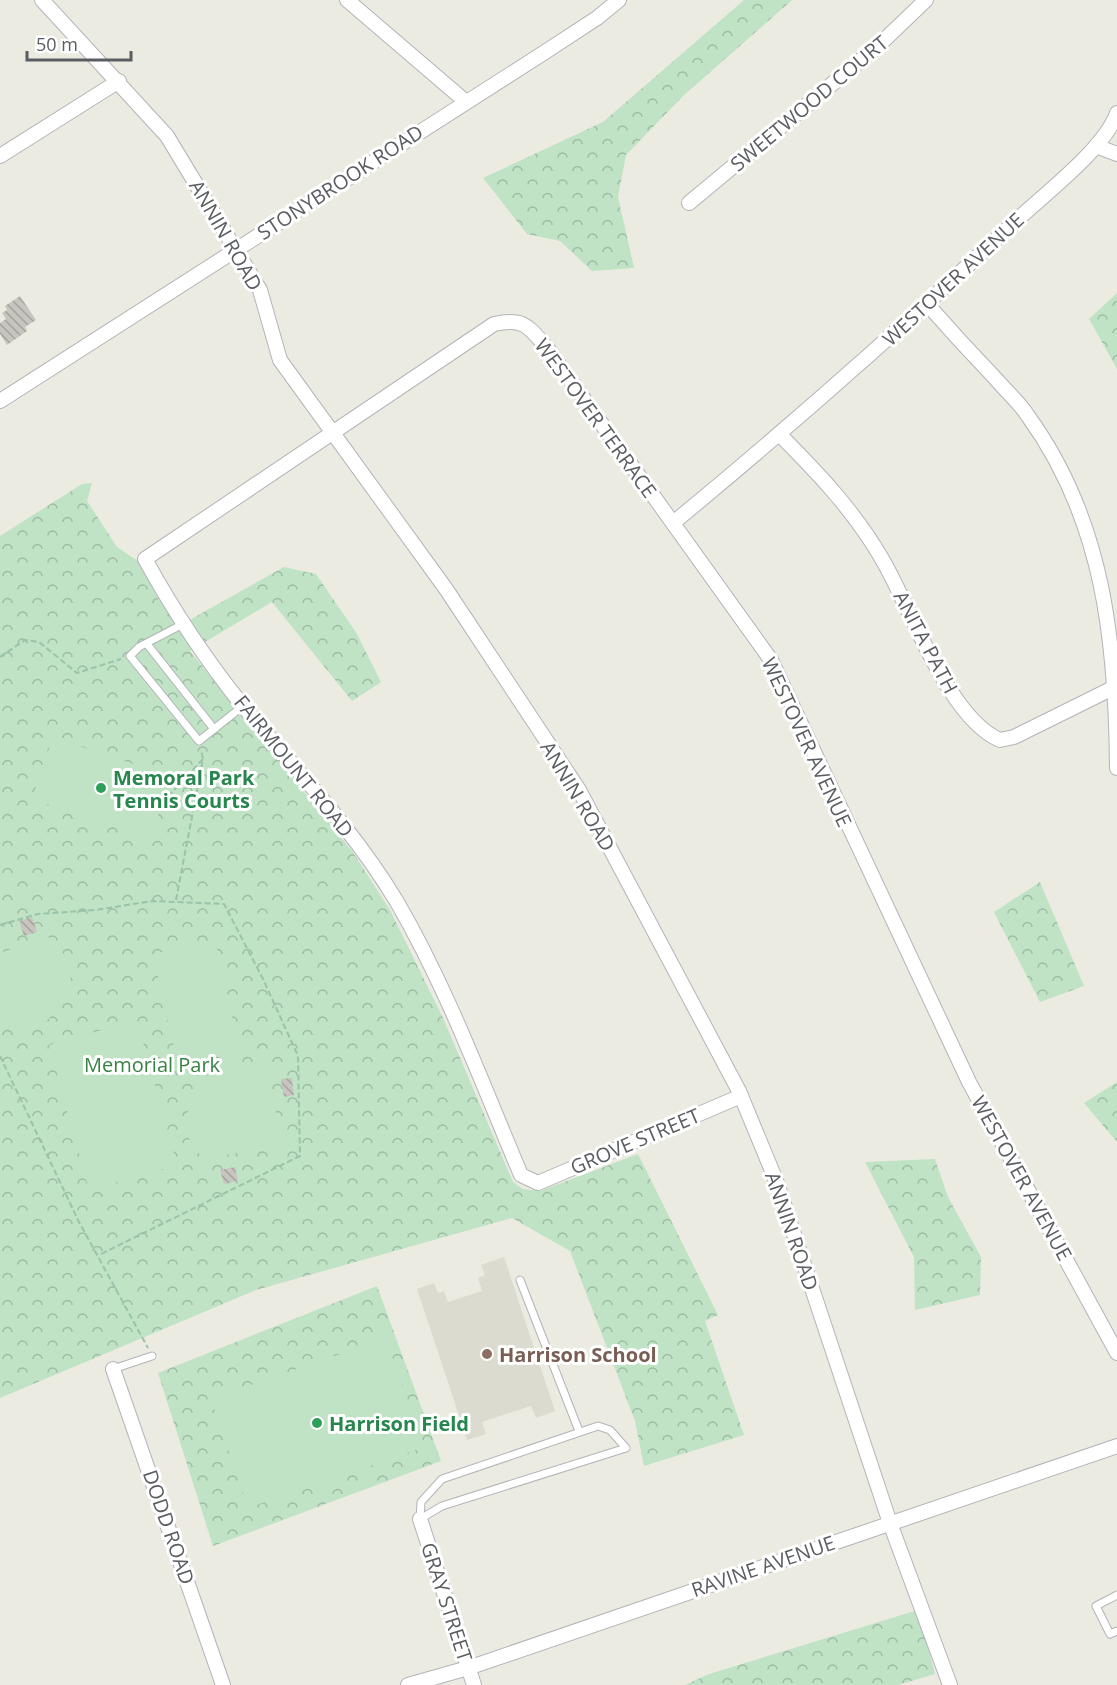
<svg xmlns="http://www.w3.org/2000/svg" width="1117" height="1685" font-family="'Open Sans',sans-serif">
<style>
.education{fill:#dcdbd0}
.forest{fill:url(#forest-crowns)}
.garden{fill:#bfe3c4}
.building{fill:url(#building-back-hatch)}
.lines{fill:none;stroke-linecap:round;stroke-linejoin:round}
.lane-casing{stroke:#b3b4b9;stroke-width:9}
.street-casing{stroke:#b3b4b9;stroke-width:16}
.path{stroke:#99c3aa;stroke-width:2;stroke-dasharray:6 3;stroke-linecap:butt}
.lane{stroke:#fff;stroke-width:7}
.street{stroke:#fff;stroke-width:14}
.leisure-dot{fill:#2e9e5b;stroke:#fff;stroke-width:2}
.education-dot{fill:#8d6e63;stroke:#fff;stroke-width:2}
.labels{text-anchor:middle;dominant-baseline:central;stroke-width:6;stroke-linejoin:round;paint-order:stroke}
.street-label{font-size:20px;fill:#5a5d62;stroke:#fff}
.leisure-label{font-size:20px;font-weight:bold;fill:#27864d;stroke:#fff;text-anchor:start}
.park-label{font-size:20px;fill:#398245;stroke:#fff}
.education-label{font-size:20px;font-weight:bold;fill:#785e54;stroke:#fff;text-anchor:start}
</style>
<defs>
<pattern id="forest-crowns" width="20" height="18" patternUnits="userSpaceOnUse" patternTransform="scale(1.5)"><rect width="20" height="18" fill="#bfe3c4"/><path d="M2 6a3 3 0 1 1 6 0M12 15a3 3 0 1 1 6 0" fill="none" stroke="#9ebba3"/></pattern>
<pattern id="building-back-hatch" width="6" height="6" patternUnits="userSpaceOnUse" patternTransform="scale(1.5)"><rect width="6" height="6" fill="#c8c5bf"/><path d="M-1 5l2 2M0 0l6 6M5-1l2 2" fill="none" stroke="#a5a39f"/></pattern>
</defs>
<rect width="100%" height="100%" fill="#ecebe2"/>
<path class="education" d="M504,1257l51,154 -19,7 -5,-12 -49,16 4,12 -19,6 -50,-151 17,-6 4,10 6,-2 4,11 34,-11 -4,-13 7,-3 -4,-10z"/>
<g class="forest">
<path d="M744,0h48l-109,96 -57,59 -8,42 16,71 -42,3 -32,-30 -33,-7 -44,-56 120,-56z"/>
<path d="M1117,293v76l-28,-50z"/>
<path d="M92,483l-5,18 30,46 21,14 21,39 27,22 98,-55 32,7 41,60 24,48 -29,19 -80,-99 -82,49 162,200 38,59 53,108 70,164 10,7 17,2 98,-37 80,161 -13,6 39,114 -100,31 -9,-45 -65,-170 -58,-33 -256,72 -256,108v-862l82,-52z"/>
<path d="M1040,882l44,104 -44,16 -46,-90z"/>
<path d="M1117,1082v60l-33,-39z"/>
<path d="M935,1159l13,38 33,60 -1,38 -65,15 -1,-53 -49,-95z"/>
<path d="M377,1286l64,175 -228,85 -55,-173z"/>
<path d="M918,1610l17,64 -37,11h-213l24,-11z"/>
</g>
<g class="garden">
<path d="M53,737l118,40 -21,62 -118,-40z"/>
<path d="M48,937c15,9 27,36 21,55 -3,9 -15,19 -20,27l-39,9 -10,-23v-52z"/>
<path d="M215,940l25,111 -62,14 -25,-111z"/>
<path d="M137,1020l40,145 -88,25 -40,-145z"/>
<path d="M233,1062h28l7,5 11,63 8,15 -10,7 -12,-4 -62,11 -16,-23 1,-30 21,-33z"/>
<path d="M386,1338l38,109 -176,61 -37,-109z"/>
</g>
<g class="building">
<path d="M20,296l16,24 -11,7 2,4 -20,14 -7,-11v-11l6,-4 -4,-6 5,-3 -2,-4z"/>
<path d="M32,917l5,15 -13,4 -5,-15z"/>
<path d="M292,1078l2,17 -10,2 -3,-18z"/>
<path d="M235,1167l3,14 -14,3 -4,-14z"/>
</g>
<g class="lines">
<defs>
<g id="lane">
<path d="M185,623l-46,24 -9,9 69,85 44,-35"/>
<path d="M147,644l67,85"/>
<path d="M520,1280l59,151"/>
<path d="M113,1369l39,-13"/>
<path d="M598,1426l12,4 16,18 -184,58 -22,13 1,-17 21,-23z"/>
<path d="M1117,1595l-21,11 14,28 7,-3"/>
</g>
<g id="street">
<path d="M42,0l125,136 93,154 20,70 166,229 133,201 160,301 38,92 113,340 60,162"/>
<path d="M347,0l118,101"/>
<path d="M1096,146l21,8"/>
<path d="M0,156l119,-75"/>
<path d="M689,203l190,-158 47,-45"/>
<path d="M927,304c22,25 45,50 68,74 11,13 24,24 33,38 76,105 88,227 89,352"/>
<path d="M0,401l545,-349 52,-34 22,-18"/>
<path d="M780,435c38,38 75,77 102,124 29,49 66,159 118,181l14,-3 103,-51"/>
<path d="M673,523c119,-98 233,-199 345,-304 28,-26 87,-71 99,-106"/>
<path d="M741,1096l-203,87 -17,-8c-39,-92 -74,-187 -124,-273 -43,-72 -101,-132 -154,-196 -37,-46 -70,-96 -98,-147l349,-235c32,-7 35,4 54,25l223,311 198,422 148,271"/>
<path d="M113,1369l110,316"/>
<path d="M420,1519l54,166"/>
<path d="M408,1685l60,-17 649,-222"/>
</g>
</defs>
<use href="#lane" class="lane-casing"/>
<use href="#street" class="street-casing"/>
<g class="path">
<path d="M0,657l25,-17 14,2 38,31 44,-14"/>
<path d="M162,803l41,-44"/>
<path d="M176,900l27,-141 -2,-9"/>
<path d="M0,925l38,-11 58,-4 56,-9 72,3 39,75 35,77 2,100 -201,99"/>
<path d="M0,1056l79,166 69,126"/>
</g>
<use href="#lane" class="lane"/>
<use href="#street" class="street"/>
</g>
<g class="leisure-dot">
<circle cx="101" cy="788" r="6"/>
<circle cx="317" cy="1423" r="6"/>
</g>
<circle class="education-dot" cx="487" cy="1354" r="6"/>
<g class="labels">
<g class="street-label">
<text transform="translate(809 103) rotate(-40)">SWEETWOOD COURT</text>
<text transform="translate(340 182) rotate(-33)">STONYBROOK ROAD</text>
<text transform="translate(226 235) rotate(60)">ANNIN ROAD</text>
<text transform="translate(953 279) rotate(-43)">WESTOVER AVENUE</text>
<text transform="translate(596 418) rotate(54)">WESTOVER TERRACE</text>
<text transform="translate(926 642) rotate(62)">ANITA PATH</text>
<text transform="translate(807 742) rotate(65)">WESTOVER AVENUE</text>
<text transform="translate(294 766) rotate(51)">FAIRMOUNT ROAD</text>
<text transform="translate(578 796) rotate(59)">ANNIN ROAD</text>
<text transform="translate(635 1141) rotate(-23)">GROVE STREET</text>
<text transform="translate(1022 1178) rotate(61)">WESTOVER AVENUE</text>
<text transform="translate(792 1231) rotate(71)">ANNIN ROAD</text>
<text transform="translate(169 1527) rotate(71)">DODD ROAD</text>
<text transform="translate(763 1566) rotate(-19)">RAVINE AVENUE</text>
<text transform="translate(447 1602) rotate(72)">GRAY STREET</text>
</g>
<g class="leisure-label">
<text x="113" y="777">Memoral Park<tspan x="113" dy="23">Tennis Courts</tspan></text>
<text x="329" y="1423">Harrison Field</text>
</g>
<g class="park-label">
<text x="152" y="1064">Memorial Park</text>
</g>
<g class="education-label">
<text x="499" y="1354">Harrison School</text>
</g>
</g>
<path d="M27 51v9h104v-9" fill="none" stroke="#5a5d62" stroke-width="3"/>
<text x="36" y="51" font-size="18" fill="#5a5d62" stroke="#ffffff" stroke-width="4.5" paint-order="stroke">50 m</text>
</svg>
